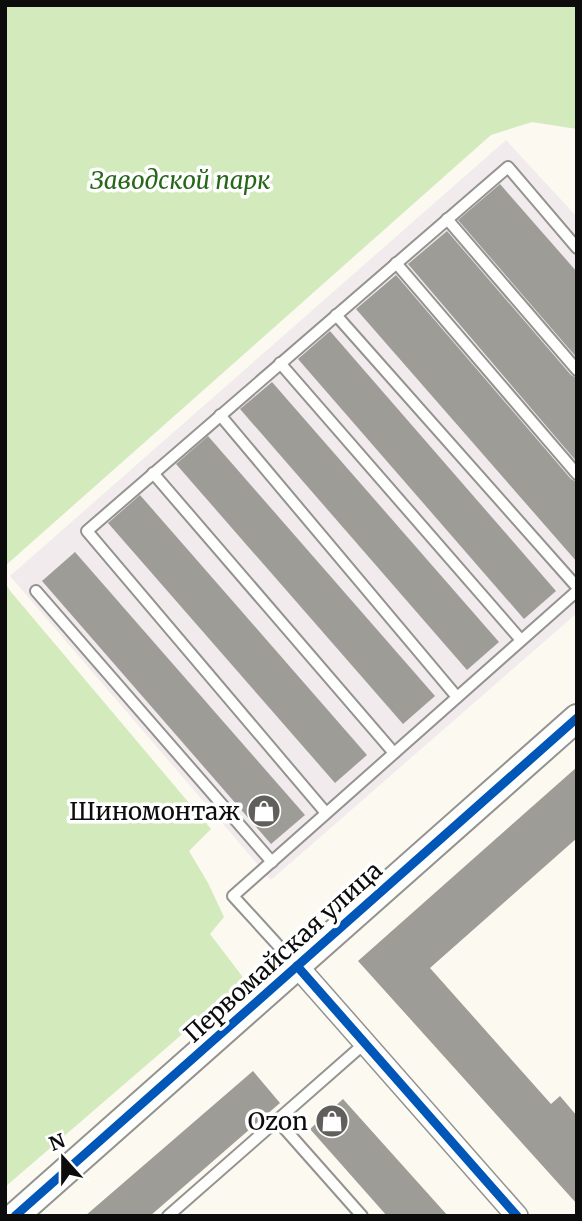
<svg xmlns="http://www.w3.org/2000/svg" width="582" height="1221" font-family="Merriweather,serif">
<style>
.industrial{fill:#f2ebee}
.forest{fill:#d2eabc}
.building{fill:#9e9c96}
.lines{fill:none;stroke-linecap:round;stroke-linejoin:round}
.service-casing{stroke:#94938f;stroke-width:14}
.minor-casing{stroke:#94938f;stroke-width:24}
.tertiary-casing{stroke:#94938f;stroke-width:30}
.service{stroke:#fefefd;stroke-width:10}
.minor{stroke:#fefefd;stroke-width:21}
.tertiary{stroke:#fefefd;stroke-width:26}
.cycleway-casing{stroke:#fff;stroke-width:13}
.cycleway{stroke:#0057b8;stroke-width:9}
.labels{text-anchor:middle;dominant-baseline:central;stroke-width:7;stroke-linejoin:round;paint-order:stroke}
.park-label{font-size:24px;font-style:italic;fill:#276719;stroke:#fff}
.poi-label{font-size:24px;fill:#0c0c0c;stroke:#fff;text-anchor:end}
.street-label{font-size:24px;fill:#0c0c0c;stroke:#fff}
</style>
<rect width="100%" height="100%" fill="#fbf9f0"/>
<path class="industrial" d="M506,140l71,77v396l-306,267 -261,-304z"/>
<g class="forest">
<path d="M5,5h572v124l-45,-7 -41,13 -486,431z"/>
<path d="M5,583l6,9 200,237 -22,22 19,32 16,34 -14,17 35,46 -240,207z"/>
</g>
<g class="building">
<path d="M500,184l77,88v86l-119,-138z"/>
<path d="M447,231l124,144 6,3v84l-169,-198z"/>
<path d="M396,275l175,204 6,3v80l-221,-253z"/>
<path d="M330,331l226,260 -32,28 -226,-260z"/>
<path d="M272,382l227,260 -32,28 -227,-261z"/>
<path d="M208,436l227,260 -32,28 -227,-260z"/>
<path d="M140,495l227,260 -32,28 -227,-260z"/>
<path d="M75,552l230,263 -34,29 -229,-263z"/>
<path d="M577,767v71l-147,130 121,136 9,-8 17,20v88l-219,-243z"/>
<path d="M253,1071l27,32 -130,113h-65z"/>
<path d="M343,1099l105,117h-61l-77,-87z"/>
</g>
<g class="lines">
<defs>
<g id="service">
<path d="M447,219l130,151"/>
<path d="M396,263l181,211"/>
<path d="M336,315l241,272"/>
<path d="M280,363l241,277"/>
<path d="M220,415l237,282"/>
<path d="M153,473l241,280"/>
<path d="M36,591l236,271"/>
<path d="M326,813l-239,-282 421,-364 69,81"/>
<path d="M296,965l-63,-69 344,-305"/>
<path d="M277,1120l85,96"/>
<path d="M168,1216l197,-173"/>
</g>
<path id="minor" d="M297,966l220,250"/>
<path id="tertiary" d="M15,1216l562,-498"/>
</defs>
<use href="#service" class="service-casing"/>
<use href="#minor" class="minor-casing"/>
<use href="#tertiary" class="tertiary-casing"/>
<use href="#service" class="service"/>
<use href="#minor" class="minor"/>
<use href="#tertiary" class="tertiary"/>
<defs>
<g id="cycleway">
<path d="M297,966l220,250"/>
<path d="M15,1216l562,-498"/>
</g>
</defs>
<use href="#cycleway" class="cycleway-casing"/>
<use href="#cycleway" class="cycleway"/>
</g>
<defs>
<symbol id="shop-disc" viewBox="-11 -11 22 22"><circle r="9.5" fill="#605f5c" stroke="#fff"/><path d="M-5-2.5h2.3a2.7 3.5 0 0 1 5.4 0H5L5.5 6h-11ZM-1.5-2.5h3a1.5 2.3 0 0 0-3 0Z" fill="#fff"/></symbol>
</defs>
<g fill-rule="evenodd">
<use href="#shop-disc" x="245" y="792" width="38" height="38"/>
<use href="#shop-disc" x="313" y="1102" width="38" height="38"/>
</g>
<g class="labels">
<g class="park-label">
<text x="180" y="180">Заводской парк</text>
</g>
<g class="poi-label">
<text x="240" y="811">Шиномонтаж</text>
<text x="308" y="1121">Ozon</text>
</g>
<g class="street-label">
<text transform="translate(283 952) rotate(-42)">Первомайская улица</text>
</g>
</g>
<rect width="582" height="1221" fill="none" stroke="#0c0c0c" stroke-width="14"/>
<g transform="translate(63 1158) rotate(339)" stroke="#ffffff" stroke-width="5" paint-order="stroke">
<path d="M0-5L12 26L0 18L-12 26Z" fill="#0c0c0c"/>
<text y="-10" font-size="19" font-weight="bold" text-anchor="middle" fill="#0c0c0c">N</text>
</g>
</svg>
